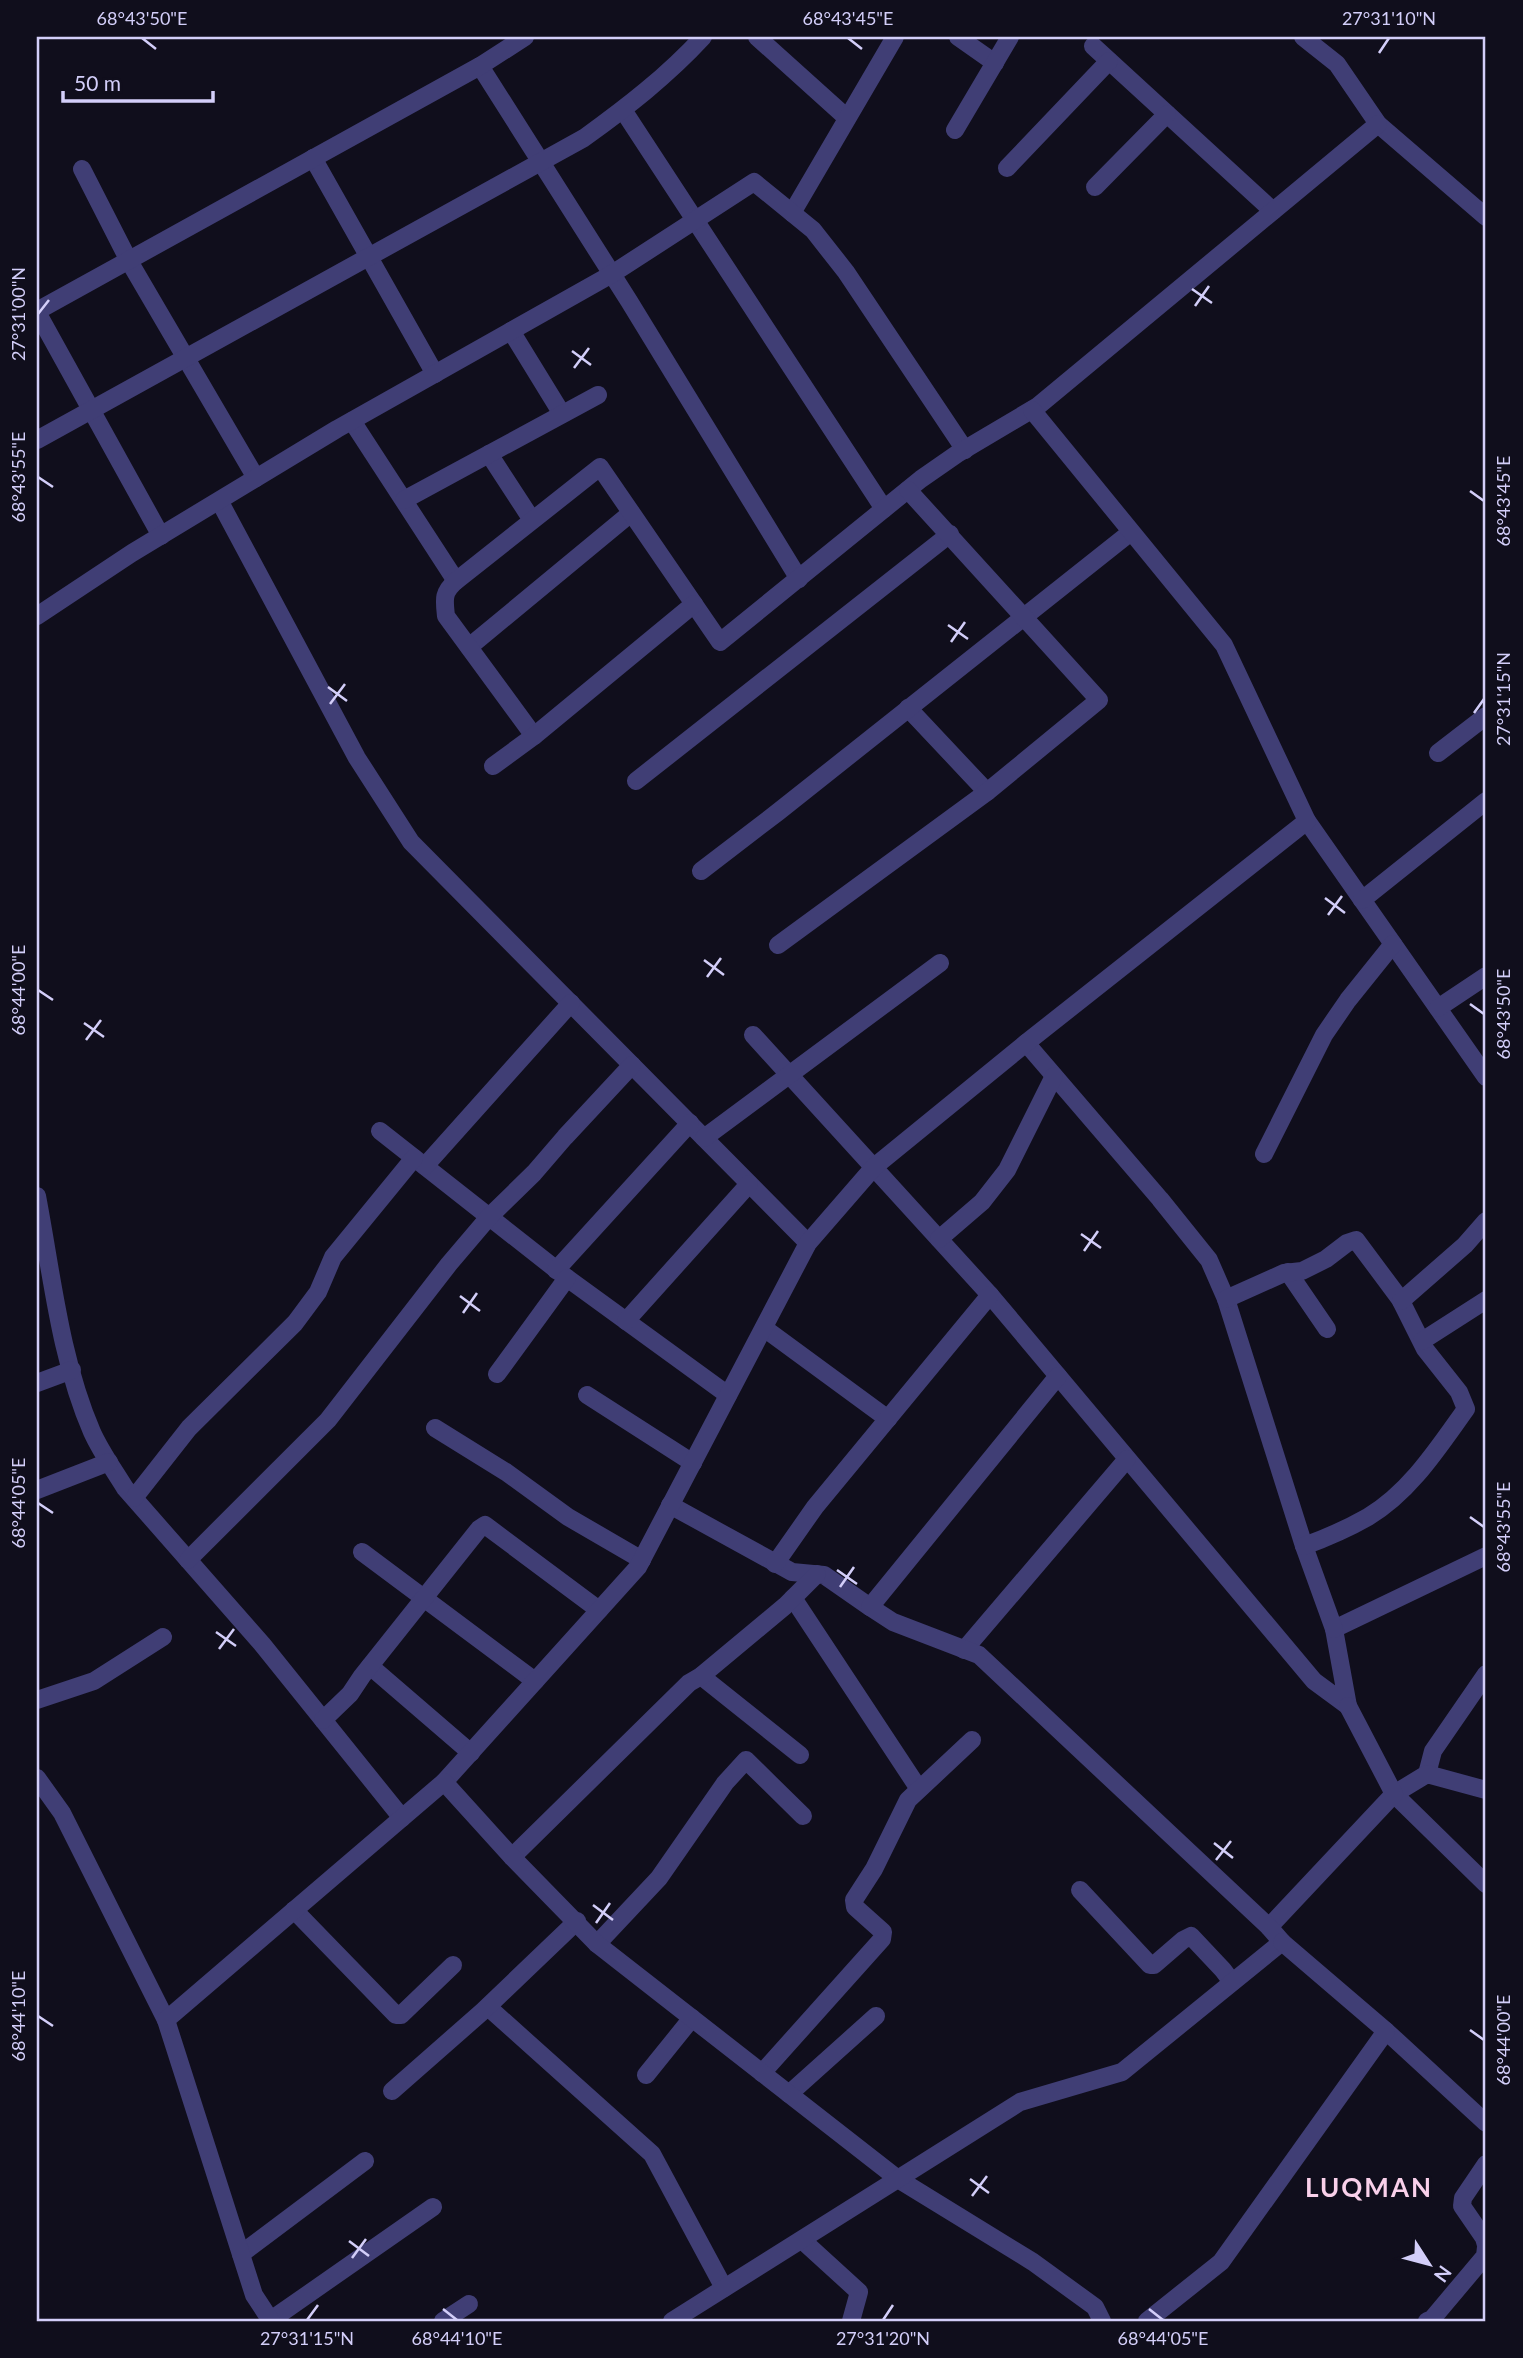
<svg xmlns="http://www.w3.org/2000/svg" width="1523" height="2358" font-family="Lato,sans-serif">
<style>
.lines{fill:none;stroke-linecap:round;stroke-linejoin:round}
.minor{stroke:#403e75;stroke-width:18}
.ticks{fill:none;stroke:#d3cef9;stroke-width:2.5}
.labels{text-anchor:middle;dominant-baseline:central;stroke-width:5;stroke-linejoin:round;paint-order:stroke}
.district-label{font-size:26px;font-weight:bold;letter-spacing:2px;fill:#f9d0ea;stroke:#100e1c}
.neatline{fill:none;stroke:#d3cef9;stroke-width:2.5}
.ticks-label{font-size:18px;text-anchor:middle;fill:#d3cef9}
</style>
<rect width="100%" height="100%" fill="#100e1c"/>
<g class="lines">
<g class="minor">
<path d="M757,37l90,81"/>
<path d="M958,37l37,26"/>
<path d="M1303,37l34,27 41,60 108,93"/>
<path d="M1093,46l180,165"/>
<path d="M480,66l149,235 170,278"/>
<path d="M623,110l261,399"/>
<path d="M955,130l55,-93"/>
<path d="M313,158l122,216"/>
<path d="M1007,168l102,-107"/>
<path d="M82,169l47,92 127,217"/>
<path d="M1095,187l72,-73"/>
<path d="M792,213l103,-176"/>
<path d="M37,311l443,-245 45,-29"/>
<path d="M37,312l124,224"/>
<path d="M511,331l51,83"/>
<path d="M352,421l104,160"/>
<path d="M37,440l547,-302c43,-31 83,-62 119,-101"/>
<path d="M489,454l43,66"/>
<path d="M404,500l194,-105"/>
<path d="M221,504l136,254 54,84 397,401"/>
<path d="M37,616l95,-63 205,-124 275,-155 142,-92 59,48 33,42 119,178"/>
<path d="M469,647l162,-134"/>
<path d="M908,708l79,84"/>
<path d="M534,736l-88,-120c-2,-17 -3,-24 10,-35l144,-114 120,175 201,-163 36,-25 81,-48 340,-282"/>
<path d="M1438,753l48,-37"/>
<path d="M493,766l41,-30 160,-132"/>
<path d="M636,781l314,-247"/>
<path d="M1307,821l179,256"/>
<path d="M701,871l77,-59 353,-280"/>
<path d="M1362,900l124,-99"/>
<path d="M778,945l209,-153 112,-92 -191,-210"/>
<path d="M1438,1008l48,-32"/>
<path d="M753,1035l237,260 324,386 34,25 -14,-77 152,-73"/>
<path d="M1026,1043l134,156 49,61 17,39 78,247 30,83"/>
<path d="M380,1131l187,147 161,117"/>
<path d="M704,1138l236,-175"/>
<path d="M1264,1154l60,-119 24,-35 45,-56"/>
<path d="M425,1166l146,-163"/>
<path d="M37,1196c15,79 23,162 55,236 9,20 22,38 33,56l137,156 140,174"/>
<path d="M939,1239l43,-37 25,-32 47,-94"/>
<path d="M556,1270l134,-147"/>
<path d="M1288,1272l39,57"/>
<path d="M1226,1299l58,-26 18,-2 24,-12 21,-16 9,-3 44,59 25,50 34,43 7,17c-28,39 -56,83 -98,108 -21,12 -42,21 -64,29"/>
<path d="M1401,1301l64,-56 21,-24"/>
<path d="M626,1321l123,-137"/>
<path d="M764,1328l124,91"/>
<path d="M1422,1341l64,-41"/>
<path d="M497,1374l70,-96"/>
<path d="M37,1383l35,-13"/>
<path d="M587,1395l106,68"/>
<path d="M435,1428l71,44 62,45 74,43"/>
<path d="M37,1490l72,-28"/>
<path d="M134,1498l55,-70 106,-105 23,-31 15,-35 81,-99"/>
<path d="M670,1505l122,67 32,3 46,32"/>
<path d="M362,1552l173,129"/>
<path d="M188,1560l140,-140 121,-156 40,-47 45,-44 31,-36 67,-72"/>
<path d="M775,1564l40,-57 175,-212"/>
<path d="M793,1598l126,191"/>
<path d="M964,1650l163,-191"/>
<path d="M370,1666l101,87"/>
<path d="M701,1676l99,79"/>
<path d="M37,1700l57,-19 69,-44"/>
<path d="M323,1720l27,-26 12,-18 117,-147 6,-4 114,85"/>
<path d="M1427,1774l6,-23 53,-77"/>
<path d="M37,1778l25,35 104,207"/>
<path d="M444,1782l194,-215 170,-324 66,-76 152,-124 281,-222 -83,-176 -192,-235"/>
<path d="M1486,1790l-59,-16 -33,20 92,90"/>
<path d="M512,1857l177,-174 12,-7 84,-70 32,-32"/>
<path d="M1080,1890l70,75h4l29,-25 8,-4 32,34 9,12"/>
<path d="M294,1910l102,105h5l52,-50"/>
<path d="M1269,1927l125,-133 -46,-88"/>
<path d="M597,1944l62,-66 66,-95 21,-23 57,56"/>
<path d="M488,2007l164,147 72,134"/>
<path d="M1386,2031l100,92"/>
<path d="M762,2073l120,-134 1,-7 -28,-25 -1,-7 20,-31 34,-69 64,-60"/>
<path d="M646,2075l46,-57"/>
<path d="M392,2091l91,-80 94,-90"/>
<path d="M789,2094l87,-78"/>
<path d="M1486,2164l-23,34 -1,8 22,32 2,7"/>
<path d="M802,2240l57,52 -8,29"/>
<path d="M241,2254l124,-93"/>
<path d="M271,2320l162,-113"/>
<path d="M271,2321l-17,-26 -88,-275 278,-238 68,75 85,87 301,235 135,83 62,45 7,14"/>
<path d="M443,2321l26,-17"/>
<path d="M672,2321l348,-219 102,-30 160,-130 -13,-15 -290,-272 -86,-33 -23,-15 188,-231"/>
<path d="M1147,2321l74,-59 165,-231 -104,-89"/>
<path d="M1427,2321l5,-2 53,-63 1,-9"/>
</g>
</g>
<path class="ticks" d="M142,38l14,11M848,38l14,11M1379,53l10,-15M1192,289l20,14M1195,306l14,-20M38,314l11,-14M572,351l19,14M574,368l15,-20M38,477l15,10M1470,491l14,10M948,625l20,14M951,642l14,-20M328,687l19,14M330,704l15,-20M1474,713l10,-14M1325,898l20,15M1328,915l14,-19M704,960l20,15M707,977l14,-19M38,990l15,10M1470,1004l14,10M84,1023l20,14M86,1040l15,-20M1081,1234l20,14M1084,1251l14,-20M460,1296l20,15M463,1313l14,-20M38,1503l15,10M1470,1517l14,10M837,1570l20,14M840,1587l14,-20M216,1632l20,14M219,1649l15,-20M1214,1843l19,15M1216,1860l15,-19M593,1905l20,15M596,1923l14,-20M38,2016l15,10M1470,2030l14,10M970,2179l19,14M972,2196l15,-20M349,2241l20,15M352,2258l14,-19M443,2309l14,11M1149,2309l14,11M307,2320l11,-15M883,2320l10,-15"/>
<g class="labels">
<g class="district-label">
<text x="1369" y="2187">LUQMAN</text>
</g>
</g>
<rect width="1523" height="2358" fill="none" stroke="#100e1c" stroke-width="77"/>
<g transform="translate(1429 2264) rotate(126)" stroke="#100e1c" stroke-width="5" paint-order="stroke">
<path d="M0-5L12 26L0 18L-12 26Z" fill="#d3cef9"/>
<text y="-10" font-size="19" font-weight="bold" text-anchor="middle" fill="#d3cef9">N</text>
</g>
<path d="M63 91v10h150v-10" fill="none" stroke="#d3cef9" stroke-width="3.5"/>
<text x="74" y="91" font-size="21" fill="#d3cef9" stroke="#100e1c" stroke-width="5" paint-order="stroke">50 m</text>
<rect x="38" y="38" width="1446" height="2282" class="neatline"/>
<g class="ticks-label">
<text x="142" y="25">68°43'50"E</text>
<text x="848" y="25">68°43'45"E</text>
<text x="1389" y="25">27°31'10"N</text>
<text transform="translate(19 314) rotate(-90)" y="6">27°31'00"N</text>
<text transform="translate(19 477) rotate(-90)" y="6">68°43'55"E</text>
<text transform="translate(1504 501) rotate(-90)" y="6">68°43'45"E</text>
<text transform="translate(1504 699) rotate(-90)" y="6">27°31'15"N</text>
<text transform="translate(19 990) rotate(-90)" y="6">68°44'00"E</text>
<text transform="translate(1504 1014) rotate(-90)" y="6">68°43'50"E</text>
<text transform="translate(19 1503) rotate(-90)" y="6">68°44'05"E</text>
<text transform="translate(1504 1527) rotate(-90)" y="6">68°43'55"E</text>
<text transform="translate(19 2016) rotate(-90)" y="6">68°44'10"E</text>
<text transform="translate(1504 2040) rotate(-90)" y="6">68°44'00"E</text>
<text x="307" y="2345">27°31'15"N</text>
<text x="457" y="2345">68°44'10"E</text>
<text x="883" y="2345">27°31'20"N</text>
<text x="1163" y="2345">68°44'05"E</text>
</g>
</svg>
